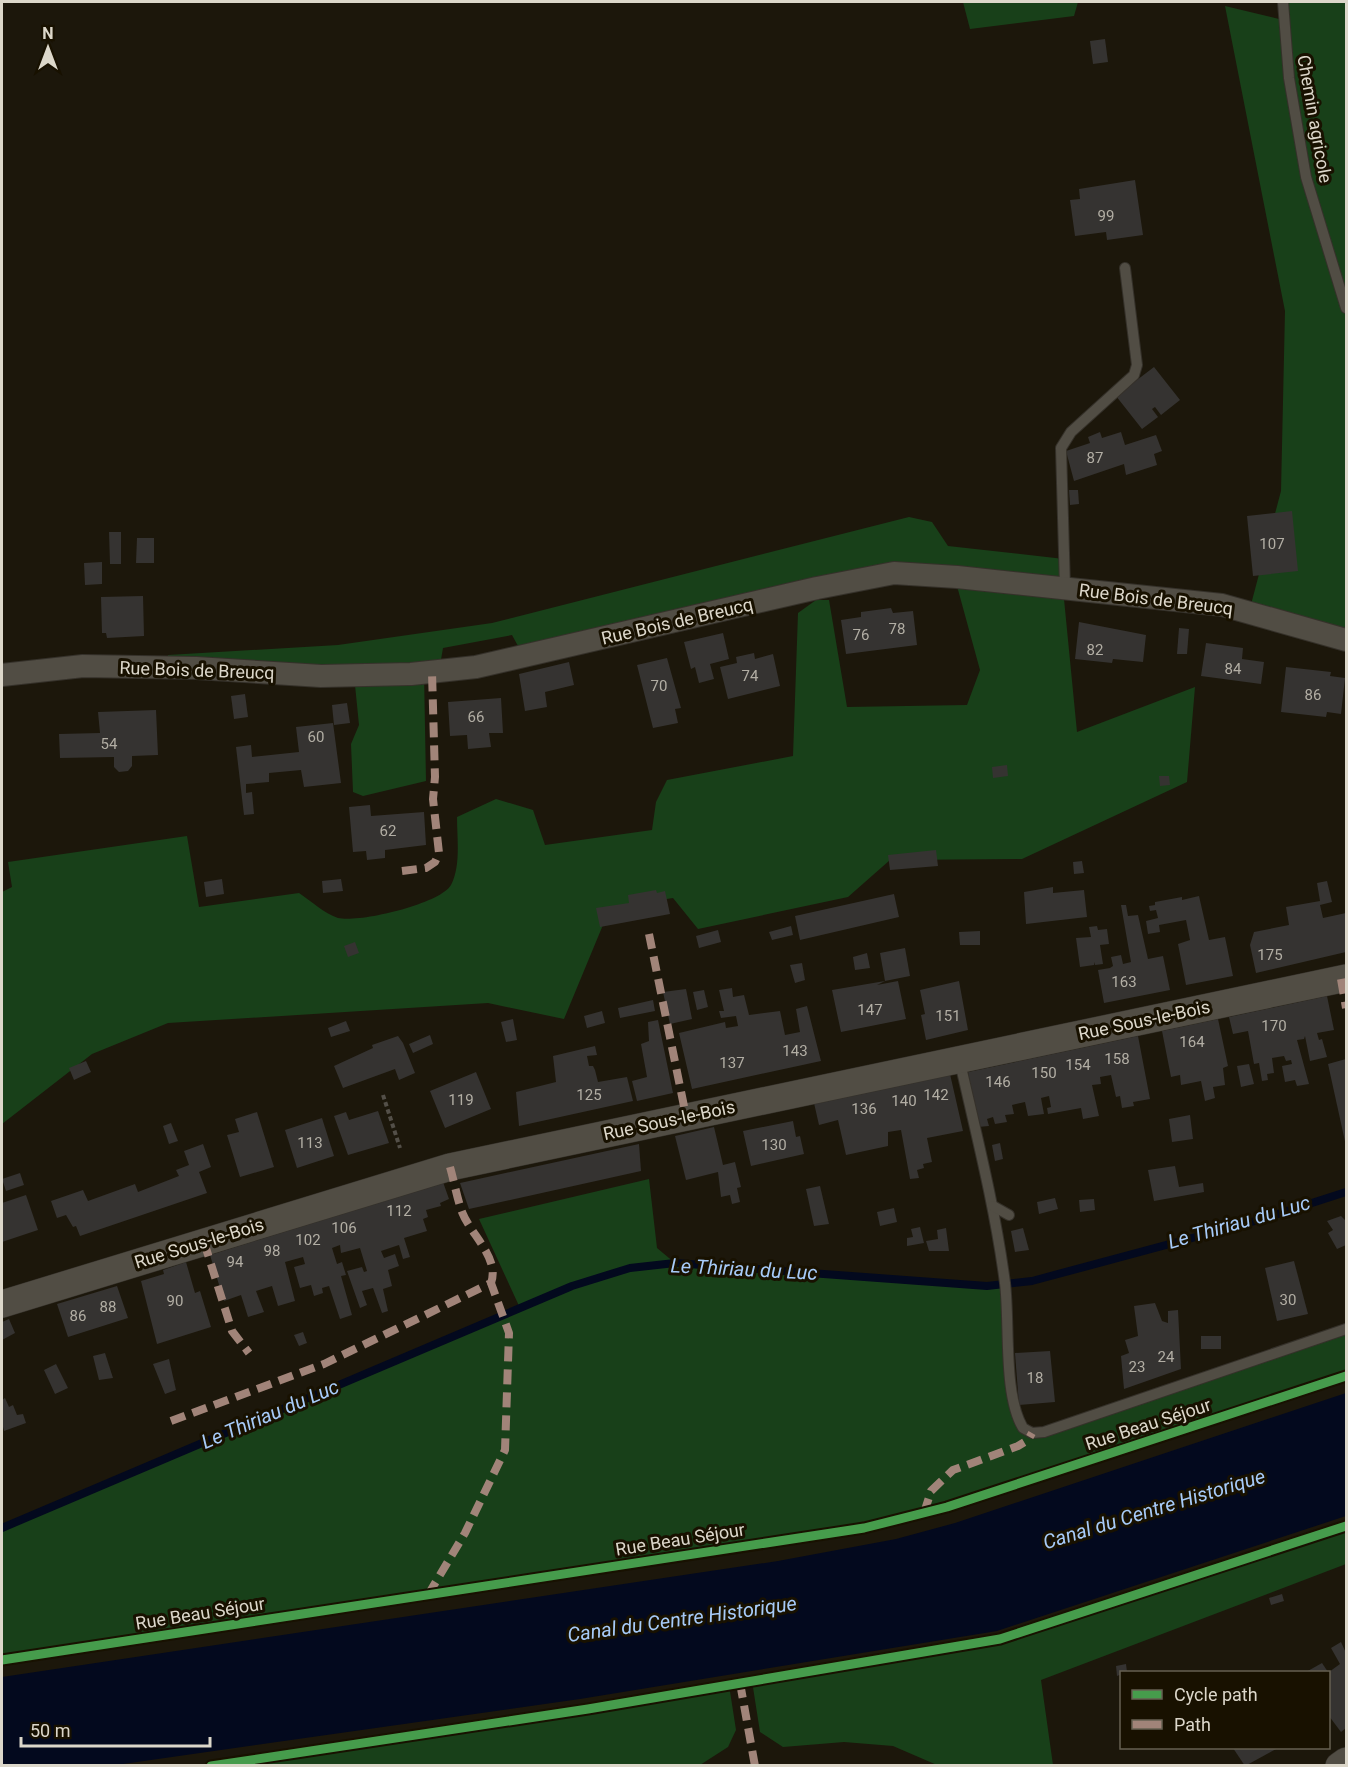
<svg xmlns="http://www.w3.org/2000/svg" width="1348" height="1767" font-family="Roboto,sans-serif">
<rect width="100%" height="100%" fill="#1c170b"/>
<g fill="#184019">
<polygon points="963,2 1078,2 1074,16 970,29"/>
<polygon points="1283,2 1346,2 1346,640 1249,612 1281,491 1285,311 1225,6 1283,20"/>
<polygon points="909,517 932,522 948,546 1064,559 1065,588 894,573 524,657 512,635 443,648 439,671 424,673 426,781 363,796 353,792 351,744 359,725 354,675 168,668 168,655 338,645 492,623"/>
<path d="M 957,586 L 1064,599 L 1077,732 L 1195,687 L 1187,782 L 1022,859 L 890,860 L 848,897 L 698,929 L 673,898 L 610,908 L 564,1019 L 488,1003 L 168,1023 L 92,1054 L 2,1124 L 2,892 L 12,887 L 8,862 L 187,836 L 199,907 L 299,893 C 311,901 325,914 338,918 C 359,923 440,904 451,885 C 461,866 457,838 457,817 L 496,799 L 533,810 L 545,845 L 652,830 L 656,802 L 667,780 L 793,756 L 798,613 L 816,600 L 829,600 L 847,707 L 967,705 L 980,670 Z"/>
<polygon points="649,1179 657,1248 675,1263 987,1286 1005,1285 1013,1400 1032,1433 1346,1329 1346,1376 947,1507 864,1528 2,1660 2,1528 520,1308 479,1219"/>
<polygon points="1346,1526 1346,1564 1041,1680 1053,1765 937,1765 893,1746 844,1742 783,1747 760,1732 752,1681 1000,1639"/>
<polygon points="729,1685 736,1730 728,1747 700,1765 211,1765"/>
</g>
<polygon fill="#03091e" points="1346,1393 1346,1516 997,1631 580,1699 116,1765 2,1765 2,1677 778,1561 896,1539 955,1523"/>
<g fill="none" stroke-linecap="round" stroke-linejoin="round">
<polyline stroke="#03091e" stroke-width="8" points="2,1528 572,1286 630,1268 675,1263 987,1286 1032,1281 1259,1220 1346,1192"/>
</g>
<g fill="#353331">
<polygon points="1105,39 1108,62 1093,64 1090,41"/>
<polygon points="1135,180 1143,235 1107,240 1106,232 1075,236 1070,200 1080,199 1079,189"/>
<polygon points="1154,367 1180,400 1161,415 1155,407 1152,409 1158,417 1142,429 1116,396"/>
<polygon points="1100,432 1102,438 1121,432 1125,445 1156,435 1162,451 1154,454 1157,465 1126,475 1124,464 1074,481 1066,451 1090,443 1088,437"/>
<polygon points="1069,490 1078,490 1079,504 1070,505"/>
<polygon points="1292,511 1298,571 1253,576 1247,516"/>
<polygon points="109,532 121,532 121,564 110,564"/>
<polygon points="137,538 154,538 154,563 136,563"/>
<polygon points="102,562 102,584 85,585 84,563"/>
<polygon points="143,596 144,636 107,638 106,633 102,633 101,597"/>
<polygon points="891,608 893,613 913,611 917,645 846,654 841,620 861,617 861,612"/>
<polygon points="1079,622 1146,635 1143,662 1113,659 1112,663 1075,659"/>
<polygon points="1179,628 1189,629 1187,654 1177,654"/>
<polygon points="723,633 729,659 710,664 714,679 699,683 695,667 691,669 684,642"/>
<polygon points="1206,643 1243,648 1242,659 1264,662 1261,684 1201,676"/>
<polygon points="754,653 755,659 773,654 780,686 728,699 720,667 737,663 736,657"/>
<polygon points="667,658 681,708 675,709 678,723 653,728 637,665"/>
<polygon points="569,662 574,685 545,692 547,707 525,711 519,674"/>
<polygon points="1286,667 1331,672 1330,676 1345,678 1341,714 1327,712 1326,717 1281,712"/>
<polygon points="245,694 248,717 234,719 231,696"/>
<polygon points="501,698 503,733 489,733 491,747 468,749 467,735 450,736 448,702"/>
<polygon points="347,703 350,723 334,725 332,705"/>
<polygon points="156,710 158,755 132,756 132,766 128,771 119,772 114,767 114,757 60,758 59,734 100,733 98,712"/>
<polygon points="333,723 341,783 304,787 301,770 269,773 269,782 246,784 246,793 252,792 254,814 244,815 236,747 251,745 252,757 299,752 296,727"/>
<polygon points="1007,765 1008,776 993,778 992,767"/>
<polygon points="1159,776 1169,776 1170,785 1160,786"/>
<polygon points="370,805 371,816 424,812 426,845 385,850 385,858 367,860 366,851 353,852 349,807"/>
<polygon points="936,850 938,866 890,870 888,855"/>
<polygon points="1082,861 1084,873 1074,874 1073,862"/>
<polygon points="222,879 224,894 206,897 204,882"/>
<polygon points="341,879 343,891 323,893 322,881"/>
<polygon points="1327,881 1332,902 1320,905 1323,918 1346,913 1346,952 1256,973 1250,945 1254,932 1289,925 1286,907 1320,901 1317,883"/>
<polygon points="1053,887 1053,893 1084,890 1087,917 1026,924 1024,892"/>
<polygon points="656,890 657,893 665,891 670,914 600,927 596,908 629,903 628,895"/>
<polygon points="894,894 899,917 800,940 795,916"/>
<polygon points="1199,896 1209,940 1225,937 1233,976 1186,985 1178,944 1190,940 1186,920 1159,925 1160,932 1148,934 1146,921 1158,918 1156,910 1150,911 1149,906 1155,905 1155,902 1182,897 1182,900"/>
<polygon points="1121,905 1126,905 1128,916 1138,915 1148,959 1163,956 1170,990 1104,1003 1098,970 1110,968 1113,966 1111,957 1121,955 1123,964 1131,962"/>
<polygon points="791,926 793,935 772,940 769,932"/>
<polygon points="1097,926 1098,930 1107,929 1109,944 1100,945 1103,964 1095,965 1095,962 1094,965 1080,967 1076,938 1091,937 1089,927"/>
<polygon points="718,930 721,942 699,948 696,936"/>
<polygon points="980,931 980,945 960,945 959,932"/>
<polygon points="355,942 359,953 348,957 344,946"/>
<polygon points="905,948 910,976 885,981 880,953"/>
<polygon points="867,953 870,968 855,970 853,957"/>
<polygon points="802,963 805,980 795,983 790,965"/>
<polygon points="885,981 877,985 898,981 906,1019 841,1032 832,990"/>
<polygon points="959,981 968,1030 926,1040 921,1015 925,1014 920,990"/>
<polygon points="732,988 733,997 744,995 749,1015 780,1011 785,1035 800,1032 796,1009 807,1006 821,1061 692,1089 679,1033 725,1022 726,1028 738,1026 736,1016 721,1018 719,1011 724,1011 719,990"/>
<polygon points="686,989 692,1019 670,1024 663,992"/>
<polygon points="704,990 708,1007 697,1010 693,992"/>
<polygon points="1327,996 1334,1030 1317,1033 1319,1040 1322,1039 1327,1057 1310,1061 1305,1036 1304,1039 1297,1040 1309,1084 1297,1086 1295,1080 1285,1082 1282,1066 1292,1064 1291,1060 1286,1061 1284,1056 1272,1058 1274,1073 1267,1074 1268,1080 1262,1081 1259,1063 1254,1064 1248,1031 1233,1034 1229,1017"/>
<polygon points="653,1000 655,1011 620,1018 618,1008"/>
<polygon points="602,1011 605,1023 587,1028 584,1016"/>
<polygon points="513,1019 517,1040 506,1042 501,1022"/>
<polygon points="1218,1019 1228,1066 1223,1068 1225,1085 1213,1087 1215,1098 1205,1101 1201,1081 1181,1085 1180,1075 1171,1077 1162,1031"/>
<polygon points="658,1020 673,1093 637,1101 632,1081 647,1077 641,1044 649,1041 648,1022"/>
<polygon points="346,1021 350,1031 331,1037 328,1028"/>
<polygon points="430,1035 433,1044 413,1053 409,1044"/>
<polygon points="398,1036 403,1043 415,1073 399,1080 395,1069 343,1088 334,1066 373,1048 372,1045"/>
<polygon points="1138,1036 1150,1099 1133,1102 1134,1106 1122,1108 1120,1096 1116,1097 1111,1075 1100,1077 1101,1084 1092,1085 1099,1116 1083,1119 1081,1108 1048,1114 1047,1108 1051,1107 1049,1096 1041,1098 1044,1114 1028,1116 1025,1102 1012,1105 1014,1114 1005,1115 1007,1122 995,1124 993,1117 987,1119 989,1126 978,1127 968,1072"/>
<polygon points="595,1046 597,1055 587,1056 589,1066 593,1066 595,1070 598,1082 627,1077 633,1101 519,1126 516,1092 556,1082 553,1056"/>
<polygon points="1346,1059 1346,1146 1328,1064"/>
<polygon points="86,1061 91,1072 74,1080 69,1068"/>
<polygon points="1249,1064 1254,1084 1241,1087 1237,1066"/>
<polygon points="476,1072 491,1109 445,1128 430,1091"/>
<polygon points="950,1074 963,1131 927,1138 932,1162 923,1164 924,1168 917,1170 919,1178 910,1179 901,1130 888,1132 888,1146 846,1155 838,1120 819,1125 814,1103"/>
<polygon points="378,1111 389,1143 348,1155 334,1116 346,1112 349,1120"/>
<polygon points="257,1112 274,1167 240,1177 227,1135 239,1132 235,1119"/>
<polygon points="1190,1115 1193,1139 1172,1142 1169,1119"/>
<polygon points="322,1118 334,1156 297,1168 285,1130"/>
<polygon points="793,1121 796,1137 800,1136 804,1154 751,1166 743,1131"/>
<polygon points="171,1123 178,1141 169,1144 163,1126"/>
<polygon points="714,1127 723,1165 735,1162 741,1187 737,1188 740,1202 732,1204 730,1195 721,1197 718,1172 686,1180 675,1136"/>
<polygon points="1000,1143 1003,1159 995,1161 992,1145"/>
<polygon points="203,1144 211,1167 199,1172 207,1193 80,1236 76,1226 73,1227 66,1215 57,1218 51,1201 83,1190 88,1201 135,1184 138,1192 179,1176 176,1170 189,1165 184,1151"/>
<polygon points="639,1144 641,1171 469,1209 460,1183"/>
<polygon points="1175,1166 1179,1187 1203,1183 1204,1192 1154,1201 1148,1170"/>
<polygon points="20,1173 24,1185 6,1191 2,1179"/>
<polygon points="443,1182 449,1199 440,1203 441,1206 426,1210 428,1217 423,1219 427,1231 404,1238 410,1257 403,1259 399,1245 381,1251 384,1258 395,1254 399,1266 388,1270 392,1286 383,1289 388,1311 382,1313 373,1288 362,1291 367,1305 360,1308 347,1271 362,1267 364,1272 367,1271 360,1248 341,1253 340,1245 332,1248 337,1264 342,1262 346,1275 341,1276 352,1315 340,1319 329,1286 322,1288 323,1293 314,1296 311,1285 300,1288 294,1267 305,1264 303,1257 285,1262 295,1301 278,1306 272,1286 256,1291 264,1312 248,1317 241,1295 224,1301 210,1255"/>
<polygon points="820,1186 829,1224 814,1226 806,1189"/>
<polygon points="26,1195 38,1230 2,1242 2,1203"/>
<polygon points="1055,1198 1058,1209 1039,1214 1037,1202"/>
<polygon points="1094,1199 1095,1210 1080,1212 1079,1200"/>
<polygon points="894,1208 897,1222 880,1226 877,1212"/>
<polygon points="1341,1216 1346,1221 1346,1245 1337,1249 1328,1233 1333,1230 1327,1221"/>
<polygon points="920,1227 924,1243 907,1246 907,1238 913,1237 911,1229"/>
<polygon points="946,1228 949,1251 929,1251 926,1241 938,1239 937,1230"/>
<polygon points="1023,1228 1029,1250 1015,1252 1011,1231"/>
<polygon points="1294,1261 1308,1314 1277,1321 1265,1268"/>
<polygon points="186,1262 195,1293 200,1291 211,1327 157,1344 141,1281 164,1274 163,1270"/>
<polygon points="117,1286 128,1318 68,1337 57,1304"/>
<polygon points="1155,1303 1162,1321 1168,1323 1168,1311 1178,1310 1181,1369 1124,1389 1121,1356 1129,1353 1125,1340 1138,1336 1134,1306"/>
<polygon points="9,1319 15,1333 2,1340 2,1322"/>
<polygon points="303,1332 307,1343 299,1346 294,1335"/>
<rect x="1201" y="1336" width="20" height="13"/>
<polygon points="1050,1351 1055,1402 1019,1405 1015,1353"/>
<polygon points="105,1353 113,1378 99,1380 93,1356"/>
<polygon points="169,1359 176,1390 165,1394 153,1364"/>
<polygon points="56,1364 68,1388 55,1394 44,1370"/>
<polygon points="5,1398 9,1407 13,1405 17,1415 23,1414 26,1423 4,1431 2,1423 2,1400"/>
<polygon points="1282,1594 1284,1601 1271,1605 1269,1598"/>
<polygon points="1341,1642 1346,1653 1346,1728 1341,1732 1329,1716 1329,1672 1340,1664 1331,1648"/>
<polygon points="1322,1663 1328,1672 1306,1672"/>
<polygon points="1126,1664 1127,1672 1117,1676 1116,1666"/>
<polygon points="1233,1748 1278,1748 1245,1766"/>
</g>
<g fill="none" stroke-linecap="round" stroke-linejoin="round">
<g stroke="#35312a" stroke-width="12">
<g id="service">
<polyline points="1283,2 1289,78 1306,177 1346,308"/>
<polyline points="1065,588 1061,448 1071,432 1134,375 1137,365 1125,268"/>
<path d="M 959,1058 C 976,1133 995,1207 1005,1283 C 1010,1324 1003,1395 1023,1428 L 1032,1433 L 1044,1432 L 1346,1329"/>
<polyline points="993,1206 1009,1215"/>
</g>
</g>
<g stroke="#35312a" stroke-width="24">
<polyline id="minor" points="2,675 83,666 196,668 321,676 411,674 476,667 817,588 894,573 957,577 1222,605 1346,640"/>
</g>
<g stroke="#35312a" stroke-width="28">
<g id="tertiary">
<polyline points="2,1304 450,1167 1346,978"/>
<polyline points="1339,1766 1346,1761"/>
</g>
</g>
<polyline stroke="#534f48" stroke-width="4" stroke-dasharray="4.5 3" stroke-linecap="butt" points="383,1095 400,1148"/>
<use href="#service" stroke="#514d44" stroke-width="10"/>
<use href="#minor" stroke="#514d44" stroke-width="22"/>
<use href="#tertiary" stroke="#514d44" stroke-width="27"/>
<g stroke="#a18479" stroke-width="8" stroke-dasharray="15 8" stroke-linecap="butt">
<polyline points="402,871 426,868 435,862 439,853 433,799 435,777 432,672"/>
<polyline points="649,934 686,1116"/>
<polyline points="1341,979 1346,1008"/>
<polyline points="204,1242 232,1331 249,1353"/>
<path d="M 171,1421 L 324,1364 L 491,1283 C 500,1258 471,1235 462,1212 C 457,1198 454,1181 450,1167"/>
<polyline points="924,1513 931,1491 953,1470 1018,1446 1028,1440 1032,1433"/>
<polyline points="428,1595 465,1533 505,1450 509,1333 491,1283"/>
<polyline points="740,1683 755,1766"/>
</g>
<g stroke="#181100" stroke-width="13">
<g id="cycleway">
<polyline points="2,1660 864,1528 947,1507 1346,1376"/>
<polyline points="211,1766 588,1709 1000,1639 1346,1526"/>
</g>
</g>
<use href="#cycleway" stroke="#469c4c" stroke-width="9"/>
</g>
<g text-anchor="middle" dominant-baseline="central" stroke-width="6" stroke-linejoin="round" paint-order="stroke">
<g font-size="15" fill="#b2aea4">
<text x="1106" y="216">99</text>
<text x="1095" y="458">87</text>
<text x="1272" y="544">107</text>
<text x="897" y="629">78</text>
<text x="861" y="635">76</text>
<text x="1095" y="650">82</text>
<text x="1233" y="669">84</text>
<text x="750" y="676">74</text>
<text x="659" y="686">70</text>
<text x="1313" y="695">86</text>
<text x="476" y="717">66</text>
<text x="316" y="737">60</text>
<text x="109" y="744">54</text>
<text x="388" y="831">62</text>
<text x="1270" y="955">175</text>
<text x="1124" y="982">163</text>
<text x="870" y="1010">147</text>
<text x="948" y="1016">151</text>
<text x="1274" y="1026">170</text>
<text x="1192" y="1042">164</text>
<text x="795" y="1051">143</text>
<text x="1117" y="1059">158</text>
<text x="732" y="1063">137</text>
<text x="1078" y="1065">154</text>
<text x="1044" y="1073">150</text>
<text x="998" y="1082">146</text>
<text x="589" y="1095">125</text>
<text x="936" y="1095">142</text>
<text x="461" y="1100">119</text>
<text x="904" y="1101">140</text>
<text x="864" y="1109">136</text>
<text x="310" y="1143">113</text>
<text x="774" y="1145">130</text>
<text x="399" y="1211">112</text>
<text x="344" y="1228">106</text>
<text x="308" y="1240">102</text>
<text x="272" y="1251">98</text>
<text x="235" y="1262">94</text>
<text x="1288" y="1300">30</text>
<text x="175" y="1301">90</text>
<text x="108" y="1307">88</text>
<text x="78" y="1316">86</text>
<text x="1166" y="1357">24</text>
<text x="1137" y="1367">23</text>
<text x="1035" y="1378">18</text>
</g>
<g font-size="18" fill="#dcd7ca" stroke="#181100">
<text transform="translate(1315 119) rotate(80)">Chemin agricole</text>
<text transform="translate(1156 599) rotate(7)">Rue Bois de Breucq</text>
<text transform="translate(677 621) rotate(-13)">Rue Bois de Breucq</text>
<text transform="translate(197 670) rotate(2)">Rue Bois de Breucq</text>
<text transform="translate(1144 1020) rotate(-12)">Rue Sous-le-Bois</text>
<text transform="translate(669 1120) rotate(-12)">Rue Sous-le-Bois</text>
<text transform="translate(199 1243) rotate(-17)">Rue Sous-le-Bois</text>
<text transform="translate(1148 1424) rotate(-18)">Rue Beau Séjour</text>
<text transform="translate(680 1539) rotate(-9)">Rue Beau Séjour</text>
<text transform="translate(200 1613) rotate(-9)">Rue Beau Séjour</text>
</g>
<g font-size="20" font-style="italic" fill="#a7cbf8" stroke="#181100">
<text transform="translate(1239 1222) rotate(-16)">Le Thiriau du Luc</text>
<text transform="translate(744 1269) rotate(3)">Le Thiriau du Luc</text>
<text transform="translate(270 1414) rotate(-23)">Le Thiriau du Luc</text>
<text transform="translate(1154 1509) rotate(-17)">Canal du Centre Historique</text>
<text transform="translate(682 1619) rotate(-8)">Canal du Centre Historique</text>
</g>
</g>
<rect width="1348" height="1767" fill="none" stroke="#dcd7ca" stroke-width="6"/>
<rect x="1120" y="1671" width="210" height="78" fill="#181100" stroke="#666051" stroke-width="1.5"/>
<rect x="1132" y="1690" width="30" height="9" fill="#469c4c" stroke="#666051" stroke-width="1.5"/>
<text x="1174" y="1701" font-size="18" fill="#dcd7ca">Cycle path</text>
<rect x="1132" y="1720" width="30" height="9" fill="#a18479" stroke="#666051" stroke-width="1.5"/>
<text x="1174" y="1731" font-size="18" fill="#dcd7ca">Path</text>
<g transform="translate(48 48)" stroke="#181100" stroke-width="4.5" paint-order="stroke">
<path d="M0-4.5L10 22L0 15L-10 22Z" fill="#dcd7ca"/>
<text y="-9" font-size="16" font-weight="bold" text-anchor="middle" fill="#dcd7ca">N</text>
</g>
<path d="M21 1737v9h189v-9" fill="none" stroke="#dcd7ca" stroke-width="3"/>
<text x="30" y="1737" font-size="18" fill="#dcd7ca" stroke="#181100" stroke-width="4.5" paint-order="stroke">50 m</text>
</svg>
